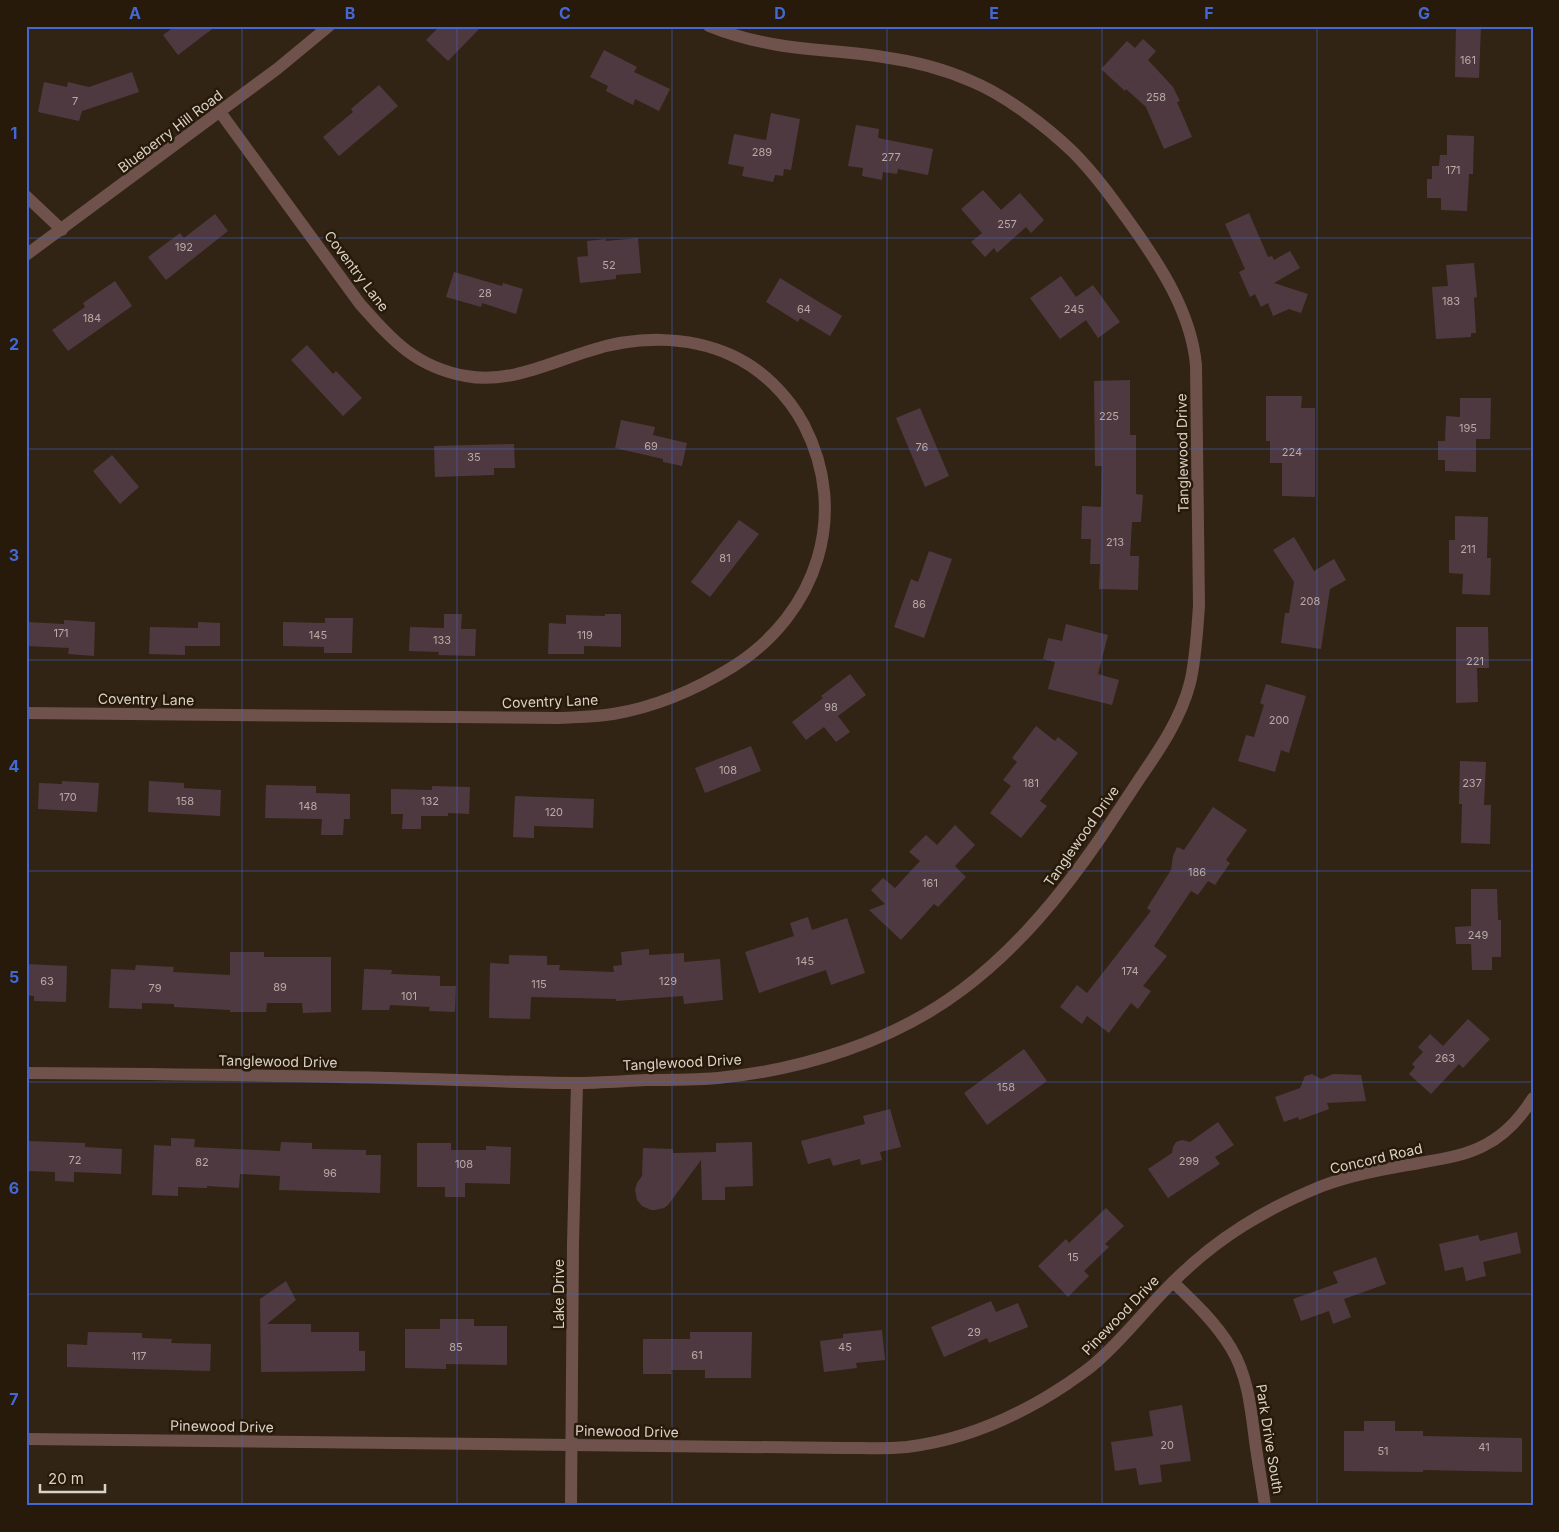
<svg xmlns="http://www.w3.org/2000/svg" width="1559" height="1532" font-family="Inter,sans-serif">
<rect width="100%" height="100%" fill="#312414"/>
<g fill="#4f3940">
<polygon points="175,26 216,26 178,55 163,35"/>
<polygon points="440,26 482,26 448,61 426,40"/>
<polygon points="1456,26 1481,26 1479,78 1455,77"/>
<polygon points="1143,39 1156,51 1148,60 1173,87 1180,101 1177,102 1192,137 1164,149 1146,107 1126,89 1125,91 1101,69 1127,41 1135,48"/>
<polygon points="604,50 637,67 634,72 670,89 659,111 635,99 633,105 606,91 608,86 590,77"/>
<polygon points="132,72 139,92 82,111 79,121 38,112 44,82 67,87 68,82 89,87"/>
<polygon points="379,85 398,106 339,156 323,137 353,112 351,109"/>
<polygon points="771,113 800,119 791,170 784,169 783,176 775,175 773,182 742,176 744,167 728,164 734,134 766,140"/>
<polygon points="856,125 879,129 878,138 933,149 928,175 898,169 897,174 883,172 882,180 862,176 863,168 848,166"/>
<polygon points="1447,135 1474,136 1473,174 1469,174 1467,211 1441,210 1441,198 1427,198 1427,179 1432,179 1432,166 1439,166 1440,155 1447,155"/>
<polygon points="983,190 1001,210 1020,193 1044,220 1031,233 1026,227 997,253 994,248 985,257 971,242 982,233 961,209"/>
<polygon points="1249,213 1268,257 1272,256 1274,260 1290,251 1300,268 1274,283 1308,294 1301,313 1289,309 1273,316 1268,303 1261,307 1255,294 1250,297 1239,272 1245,269 1225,224"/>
<polygon points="215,214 228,231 166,280 148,257 180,233 184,238"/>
<polygon points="638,238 641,273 616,275 616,279 580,283 577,257 588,256 587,241 606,239 606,241"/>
<polygon points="1474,263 1477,297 1474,298 1476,333 1471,333 1471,337 1436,339 1432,287 1448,286 1446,265"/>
<polygon points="454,272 502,286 503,283 523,289 516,314 482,303 481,307 446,297"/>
<polygon points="1061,276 1076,297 1093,285 1120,322 1098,338 1086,320 1060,339 1030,298"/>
<polygon points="780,278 842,316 830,336 800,318 798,322 766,302"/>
<polygon points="115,281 132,306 68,351 52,330 85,307 83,303"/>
<polygon points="307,345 333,374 336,371 362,398 343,416 291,360"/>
<polygon points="1130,380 1130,435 1136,435 1136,494 1143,495 1141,522 1132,522 1130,556 1139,556 1138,590 1099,589 1100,564 1090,564 1091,539 1081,539 1082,506 1101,507 1102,466 1095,466 1094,381"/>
<polygon points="1266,396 1302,396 1301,408 1315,408 1315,497 1282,496 1282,463 1270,463 1270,441 1266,441"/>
<polygon points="1460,398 1491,398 1490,439 1476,439 1476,472 1445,471 1445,460 1438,460 1438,441 1445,441 1446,416 1460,417"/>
<polygon points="920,408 949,476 925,487 896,418"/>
<polygon points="621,420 655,427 653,435 687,443 682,466 663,462 663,459 615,448"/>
<polygon points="514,444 515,468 494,468 494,475 435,477 434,446"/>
<polygon points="112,455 139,487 120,504 93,471"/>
<polygon points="1455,516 1488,517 1487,558 1491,558 1490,595 1462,594 1463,574 1449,573 1449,540 1455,540"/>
<polygon points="739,520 759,534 710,597 691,582"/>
<polygon points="1294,537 1314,571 1334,559 1346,580 1330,589 1321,649 1281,643 1285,613 1289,613 1294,582 1273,550"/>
<polygon points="929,551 952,559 924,638 894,627 911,579 918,582"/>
<polygon points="444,614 462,614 461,629 476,629 475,656 438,655 439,652 409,651 410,627 444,628"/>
<polygon points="605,614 621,614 621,647 584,646 584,654 548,654 549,623 566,624 566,615 605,616"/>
<polygon points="325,618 353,618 352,653 324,653 324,647 283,646 283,622 325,623"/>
<polygon points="64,620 95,622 94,656 68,654 69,648 26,646 27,622 64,624"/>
<polygon points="198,622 220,623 220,646 185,646 185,655 149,654 150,627 198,628"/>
<polygon points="1066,624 1108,635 1098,674 1119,680 1112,705 1048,689 1055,662 1043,659 1048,638 1062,641"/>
<polygon points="1456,627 1488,627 1489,668 1477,668 1478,702 1456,703"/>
<polygon points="850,674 866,695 838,716 850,732 836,742 824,727 806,740 792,722 823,698 821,696"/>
<polygon points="1266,684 1306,696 1289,753 1281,750 1275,772 1238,761 1246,735 1254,737 1264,705 1260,703"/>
<polygon points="1036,726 1055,741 1058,737 1078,753 1040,801 1047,806 1021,838 990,813 1011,786 1003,780 1017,762 1012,758"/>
<polygon points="751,746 761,771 705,793 695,768"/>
<polygon points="1460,761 1486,762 1484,805 1491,805 1490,844 1461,843 1462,804 1459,804"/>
<polygon points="62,781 99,783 97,812 38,809 39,783 62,784"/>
<polygon points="149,781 184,783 184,788 221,790 220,816 148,812"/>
<polygon points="266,785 316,786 316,793 350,794 350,819 344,819 343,835 321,835 322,819 265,818"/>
<polygon points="432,786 470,787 469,814 448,813 448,816 421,816 421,829 402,829 403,814 391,814 391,789 432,790"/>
<polygon points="515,796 594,799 593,828 534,826 534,838 513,837"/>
<polygon points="1213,807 1247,830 1226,860 1230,863 1215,885 1208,881 1198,895 1191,891 1154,946 1167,956 1143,986 1151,991 1138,1009 1131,1003 1109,1033 1087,1016 1082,1024 1060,1007 1077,985 1087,993 1151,911 1147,908 1171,870 1173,856 1177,847 1184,850"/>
<polygon points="955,825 975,845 955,866 966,877 938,907 934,904 901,940 869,910 885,904 871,890 883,878 895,888 920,861 909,852 926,835 937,845"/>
<polygon points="1471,889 1497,889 1498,920 1501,920 1501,957 1492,957 1492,970 1472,970 1471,944 1456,944 1455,927 1471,926"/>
<polygon points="808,917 812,930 847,918 865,973 831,985 826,970 759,993 745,952 794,936 790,923"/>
<polygon points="649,949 649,955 684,953 684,962 720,959 723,1000 684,1004 683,996 616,1001 616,999 531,997 530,1019 489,1018 490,963 509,964 509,955 547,956 547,965 560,965 559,970 614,972 613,966 622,965 621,952"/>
<polygon points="230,952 264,952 264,957 331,957 331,1012 303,1013 302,1003 267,1003 266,1012 230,1012 230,1010 174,1007 174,1004 142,1003 142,1009 109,1008 111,969 135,970 136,965 174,967 173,972 230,975"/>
<polygon points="26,964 67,966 66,1002 34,1001 34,996 26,995"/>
<polygon points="364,969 392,970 391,974 440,976 440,986 456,986 455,1012 429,1011 430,1007 390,1005 389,1010 362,1010"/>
<polygon points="1468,1019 1490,1039 1463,1068 1459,1064 1431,1094 1409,1074 1415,1067 1412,1064 1423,1052 1418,1047 1430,1034 1443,1046"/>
<polygon points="1024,1049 1047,1081 987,1125 964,1093"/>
<polygon points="1312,1074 1321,1079 1333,1074 1361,1075 1366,1101 1327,1103 1329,1109 1299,1120 1298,1117 1284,1122 1275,1097 1300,1088 1305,1076"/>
<polygon points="890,1109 901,1147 880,1152 882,1160 861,1165 860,1159 833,1166 830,1158 808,1164 801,1141 865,1124 863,1116"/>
<polygon points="1218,1122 1234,1145 1215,1157 1220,1164 1168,1198 1148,1169 1172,1153 1173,1147 1176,1142 1182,1140 1190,1142"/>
<polygon points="171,1138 195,1139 194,1147 280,1151 281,1142 312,1143 312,1149 366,1150 366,1155 381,1155 380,1193 279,1190 280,1176 240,1174 239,1188 207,1186 207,1188 178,1187 178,1196 152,1195 154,1145 171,1146"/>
<polygon points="28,1141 85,1143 85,1147 122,1149 121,1174 74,1172 74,1182 55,1181 55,1172 27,1171"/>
<polygon points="752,1142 753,1186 725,1187 725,1200 702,1200 701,1160 668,1205 664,1208 655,1210 651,1210 642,1206 637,1200 635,1190 637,1183 642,1176 643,1148 673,1149 673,1153 716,1152 716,1143"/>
<polygon points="417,1143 451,1143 451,1150 486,1150 486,1146 511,1147 510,1184 465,1183 465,1197 445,1197 445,1187 417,1187"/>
<polygon points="1106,1208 1124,1226 1105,1244 1109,1247 1084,1271 1089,1276 1068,1297 1038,1266 1066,1239 1069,1243"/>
<polygon points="1517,1232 1521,1253 1483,1262 1486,1276 1466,1281 1463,1267 1445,1271 1439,1244 1478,1235 1480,1241"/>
<polygon points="1376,1257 1386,1284 1344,1299 1351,1317 1333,1324 1329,1311 1301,1321 1293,1299 1338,1283 1333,1272"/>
<polygon points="286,1281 296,1300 267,1324 311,1324 311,1332 359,1332 359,1351 365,1351 365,1371 261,1372 260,1299"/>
<polygon points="991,1301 996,1312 1018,1303 1028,1327 989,1343 987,1338 944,1357 931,1327"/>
<polygon points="440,1319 474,1319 474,1326 507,1326 507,1365 446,1364 446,1369 405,1368 405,1329 440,1329"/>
<polygon points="882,1330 885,1360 856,1363 857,1368 824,1372 820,1341 843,1338 843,1334"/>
<polygon points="88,1332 142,1333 142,1338 172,1339 171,1343 211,1344 210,1371 67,1367 67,1344 87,1345"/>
<polygon points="690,1332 752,1332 751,1378 705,1378 705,1370 671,1370 672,1374 643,1374 643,1339 690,1339"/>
<polygon points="1182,1405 1191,1461 1160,1465 1162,1482 1139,1485 1136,1468 1115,1471 1111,1442 1153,1436 1149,1411"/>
<polygon points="1364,1421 1395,1421 1395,1431 1423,1431 1423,1436 1522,1438 1522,1472 1423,1470 1423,1472 1344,1471 1344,1431 1364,1431"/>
</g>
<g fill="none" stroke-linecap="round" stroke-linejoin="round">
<g stroke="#6f524c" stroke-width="12">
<polyline points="26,196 62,230"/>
<polyline points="26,255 277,69 329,26"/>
<path d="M 26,713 L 559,718 C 577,717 595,717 613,714 C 656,707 697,689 734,666 C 817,613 850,514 804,425 C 788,395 762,369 731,355 C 687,335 634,336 589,351 C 549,363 509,384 466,376 C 416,367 393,341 360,304 L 220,112"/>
<path d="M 26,1073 C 159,1074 292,1075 425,1079 C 475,1080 525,1083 575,1083 C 599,1083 623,1081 646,1080 C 670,1080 694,1080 718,1078 C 802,1070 895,1041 963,989 C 1018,948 1062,894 1101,837 C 1114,817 1127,798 1140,778 C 1160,749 1181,718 1190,683 C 1196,658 1197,631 1199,606 L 1196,365 C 1191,312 1160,265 1130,223 C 1112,198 1094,173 1073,152 C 1046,126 1005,95 971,81 C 944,69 912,61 883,57 C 848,51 813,51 778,45 C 754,41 731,35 709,26"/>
<path d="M 1173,1282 C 1194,1302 1216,1323 1231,1348 C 1248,1376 1251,1409 1255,1441 C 1258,1463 1262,1484 1265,1506"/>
<path d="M 26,1439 L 843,1448 C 864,1448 886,1449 907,1447 C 965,1440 1019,1416 1067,1384 C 1075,1378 1085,1372 1093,1365 C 1123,1340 1146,1308 1174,1281 C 1217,1238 1265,1209 1322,1186 C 1353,1174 1386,1169 1419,1163 C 1441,1159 1465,1156 1485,1145 C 1505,1135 1521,1117 1533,1098"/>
<polyline points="571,1506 573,1244 577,1083"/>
</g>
</g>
<path fill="none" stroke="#4368d5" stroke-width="1" stroke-opacity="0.55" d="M 242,26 L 242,1506M 457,26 L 457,1506M 672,26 L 672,1506M 887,26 L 887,1506M 1102,26 L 1102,1506M 1317,26 L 1317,1506M 26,238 L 1533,238M 26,449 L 1533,449M 26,660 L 1533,660M 26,871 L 1533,871M 26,1082 L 1533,1082M 26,1294 L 1533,1294"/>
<g text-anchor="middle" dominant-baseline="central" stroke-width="5" stroke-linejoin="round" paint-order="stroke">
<g font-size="11" fill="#b7aba5">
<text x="1468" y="60">161</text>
<text x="1156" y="97">258</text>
<text x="75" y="101">7</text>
<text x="762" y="152">289</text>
<text x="891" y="157">277</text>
<text x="1453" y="170">171</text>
<text x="1007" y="224">257</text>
<text x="184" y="247">192</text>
<text x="609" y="265">52</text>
<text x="485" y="293">28</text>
<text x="1451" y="301">183</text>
<text x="804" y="309">64</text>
<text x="1074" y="309">245</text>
<text x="92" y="318">184</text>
<text x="1109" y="416">225</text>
<text x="1468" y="428">195</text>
<text x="651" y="446">69</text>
<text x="922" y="447">76</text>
<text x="1292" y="452">224</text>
<text x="474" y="457">35</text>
<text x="1115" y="542">213</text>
<text x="1468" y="549">211</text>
<text x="725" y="558">81</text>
<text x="1310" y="601">208</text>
<text x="919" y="604">86</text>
<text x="61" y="633">171</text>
<text x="318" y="635">145</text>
<text x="585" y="635">119</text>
<text x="442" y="640">133</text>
<text x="1475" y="661">221</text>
<text x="831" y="707">98</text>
<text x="1279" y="720">200</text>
<text x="728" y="770">108</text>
<text x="1031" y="783">181</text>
<text x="1472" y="783">237</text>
<text x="68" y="797">170</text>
<text x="185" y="801">158</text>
<text x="430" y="801">132</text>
<text x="308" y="806">148</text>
<text x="554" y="812">120</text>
<text x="1197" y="872">186</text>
<text x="930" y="883">161</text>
<text x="1478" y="935">249</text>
<text x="805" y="961">145</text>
<text x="1130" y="971">174</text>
<text x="47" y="981">63</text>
<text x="668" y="981">129</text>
<text x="539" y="984">115</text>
<text x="280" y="987">89</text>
<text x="155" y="988">79</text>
<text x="409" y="996">101</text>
<text x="1445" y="1058">263</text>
<text x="1006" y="1087">158</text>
<text x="75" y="1160">72</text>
<text x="1189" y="1161">299</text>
<text x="202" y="1162">82</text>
<text x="464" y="1164">108</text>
<text x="330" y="1173">96</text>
<text x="1073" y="1257">15</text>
<text x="974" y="1332">29</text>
<text x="456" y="1347">85</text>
<text x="845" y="1347">45</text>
<text x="697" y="1355">61</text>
<text x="139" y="1356">117</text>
<text x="1167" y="1445">20</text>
<text x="1484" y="1447">41</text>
<text x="1383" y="1451">51</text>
</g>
<g font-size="14" fill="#dad1c7" stroke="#271a0a">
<text transform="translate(170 131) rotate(-37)">Blueberry Hill Road</text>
<text transform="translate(357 271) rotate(53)">Coventry Lane</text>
<text transform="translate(1182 453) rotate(-91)">Tanglewood Drive</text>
<text transform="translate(146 699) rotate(1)">Coventry Lane</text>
<text transform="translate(550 701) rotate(-2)">Coventry Lane</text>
<text transform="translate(1081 836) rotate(-55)">Tanglewood Drive</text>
<text transform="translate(278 1061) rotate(1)">Tanglewood Drive</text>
<text transform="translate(682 1062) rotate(-3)">Tanglewood Drive</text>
<text transform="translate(1376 1158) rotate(-13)">Concord Road</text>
<text transform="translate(558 1294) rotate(-90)">Lake Drive</text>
<text transform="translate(1120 1315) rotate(-46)">Pinewood Drive</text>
<text transform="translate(222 1426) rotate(1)">Pinewood Drive</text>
<text transform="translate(627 1431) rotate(1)">Pinewood Drive</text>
<text transform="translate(1270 1439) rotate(81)">Park Drive South</text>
</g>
</g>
<rect width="1559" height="1532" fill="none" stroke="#271a0a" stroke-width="55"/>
<path d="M40 1484v8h65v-8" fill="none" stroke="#dad1c7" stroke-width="2.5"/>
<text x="48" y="1484" font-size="15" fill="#dad1c7" stroke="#271a0a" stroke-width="4" paint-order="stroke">20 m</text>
<rect x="28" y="28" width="1504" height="1476" fill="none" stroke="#4368d5" stroke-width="2"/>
<g font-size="16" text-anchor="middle" font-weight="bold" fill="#4368d5">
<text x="135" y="19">A</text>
<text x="350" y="19">B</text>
<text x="565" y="19">C</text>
<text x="780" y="19">D</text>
<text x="994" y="19">E</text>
<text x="1209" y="19">F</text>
<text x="1424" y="19">G</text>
<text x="14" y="139">1</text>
<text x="14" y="350">2</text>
<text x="14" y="561">3</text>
<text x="14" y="772">4</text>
<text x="14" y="983">5</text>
<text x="14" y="1194">6</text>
<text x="14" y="1405">7</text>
</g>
</svg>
